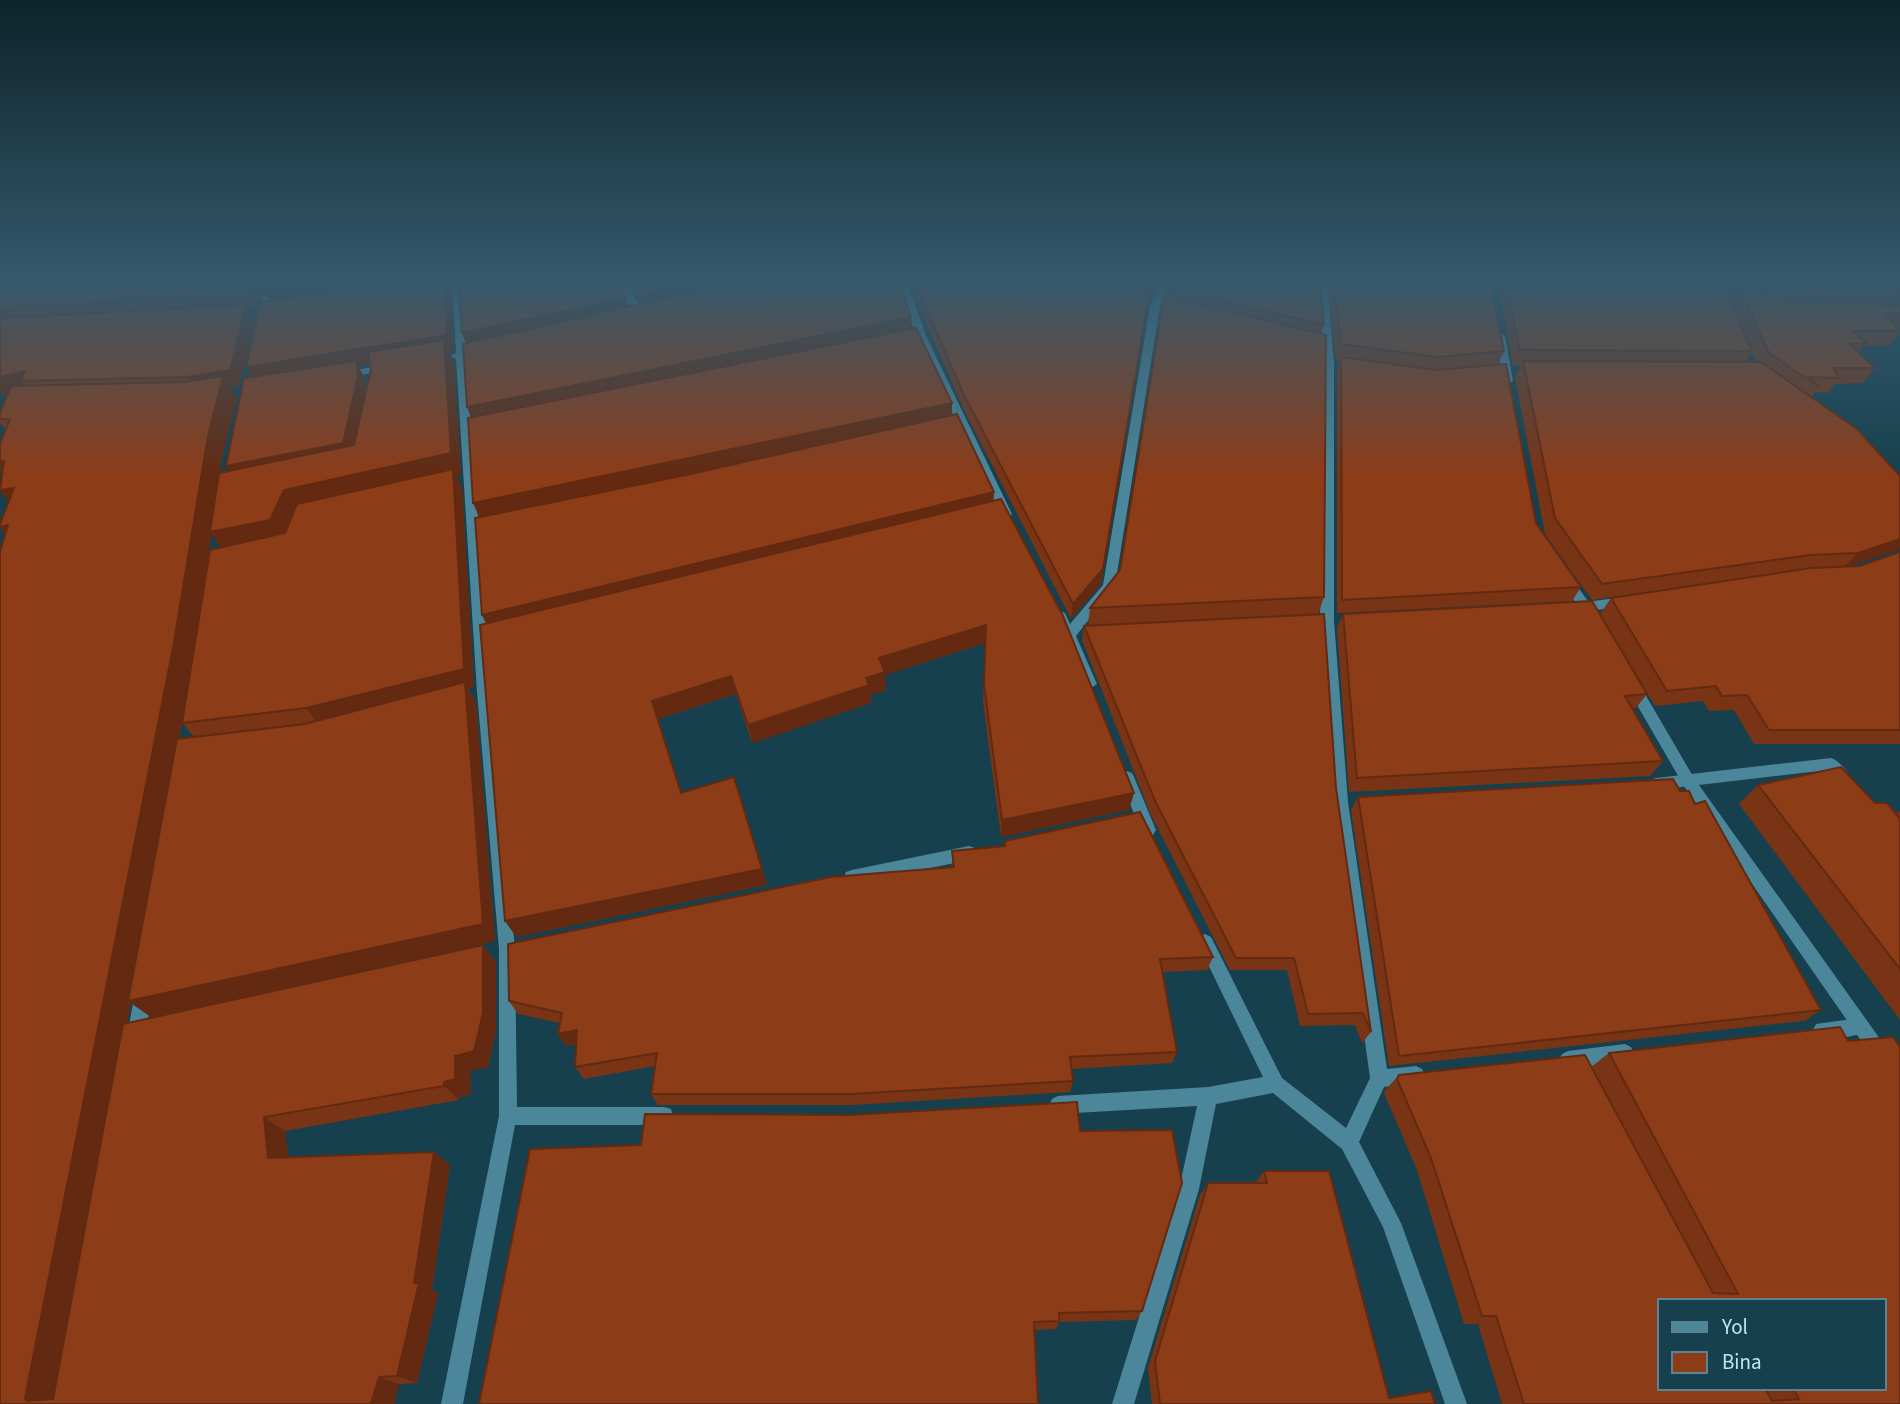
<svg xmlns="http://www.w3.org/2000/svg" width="1900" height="1404" font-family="'Source Sans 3',sans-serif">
<rect width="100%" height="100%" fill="#16404d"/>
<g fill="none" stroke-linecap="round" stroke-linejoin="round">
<g fill="#4c869a" fill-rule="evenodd">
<polygon points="266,279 276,279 266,320 261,323 256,320"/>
<polygon points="452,279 462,279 466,351 480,348 485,351 466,357 491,692 515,949 517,1107 664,1107 671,1109 673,1116 671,1123 664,1125 515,1125 463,1404 441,1404 499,1116 499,949 477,692 456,359 449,356 456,353"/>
<polygon points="616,279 626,279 645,317 643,319 635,317"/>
<polygon points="896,279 906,279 926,336 1012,514 1010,517 1002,517 1000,514 916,336"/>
<polygon points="1161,279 1171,279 1160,306 1115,586 1076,636 1097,684 1090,689 1083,684 1053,616 1060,611 1065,613 1070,624 1103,585 1150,306"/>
<polygon points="1317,279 1327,279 1334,364 1334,621 1348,802 1387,1069 1416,1066 1422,1069 1425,1075 1422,1081 1384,1087 1359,1142 1401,1223 1467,1404 1445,1404 1383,1227 1342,1149 1273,1093 1216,1104 1199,1189 1134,1404 1112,1404 1179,1189 1197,1106 1058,1114 1052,1111 1049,1105 1052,1099 1058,1096 1208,1087 1263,1077 1197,942 1199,937 1205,934 1211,937 1282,1078 1346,1128 1370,1078 1332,802 1320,621 1324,364"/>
<polygon points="390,364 394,365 394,369 344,378 339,375 344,372"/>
<polygon points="1624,597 1630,602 1629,605 1578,613 1572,608 1578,603"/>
<path d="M 1831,758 C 1840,761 1849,773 1853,782 L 1851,786 C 1840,790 1834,778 1828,770 L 1656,790 L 1651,788 L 1649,784 L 1651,780 L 1656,778 Z"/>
<polygon points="1127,771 1132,773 1134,777 1156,830 1153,835 1148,837 1143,835 1140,830 1120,777 1122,773"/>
<polygon points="969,846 975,848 977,853 975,858 969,860 852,884 846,882 844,877 846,872 852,870"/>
<polygon points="144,984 150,986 153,992 145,1037 142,1043 136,1046 130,1043 127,1037 135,992 138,986"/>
<path d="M 1859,1018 L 1865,1020 L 1868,1026 L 1865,1032 C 1853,1037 1828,1041 1816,1036 L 1813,1030 L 1816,1024 Z"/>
<polygon points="1625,1044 1631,1047 1634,1053 1631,1059 1625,1062 1568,1069 1562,1066 1559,1060 1562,1054 1568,1051"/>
</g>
<g fill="#4c869a" fill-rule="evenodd">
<polygon points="1500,333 1505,336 1513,381 1508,384 1503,381 1495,336"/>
<polygon points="1566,575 1570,576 1597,614 1599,617 1597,620 1587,620 1562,582 1560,579 1562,576"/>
<polygon points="1633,681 1638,682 1694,778 1900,1067 1900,1091 1894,1088 1684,786 1626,686"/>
</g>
</g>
<g fill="#793415" fill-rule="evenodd">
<path d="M 0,279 L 265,279 L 257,308 L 249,309 L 255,320 L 239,386 L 230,387 L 237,397 L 222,457 L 220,473 L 229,471 L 252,377 L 246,367 L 261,302 L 450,283 L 447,283 L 451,293 L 453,351 L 449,351 L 454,362 L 461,475 L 456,476 L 462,488 L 474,687 L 468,689 L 476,702 L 495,941 L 151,1017 L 131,1003 L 127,1023 L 496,962 L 496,1030 L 488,1067 L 470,1071 L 471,1094 L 460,1097 L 459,1100 L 285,1131 L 288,1157 L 434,1152 L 450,1165 L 432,1290 L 438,1293 L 417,1383 L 399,1384 L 394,1404 L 0,1404 L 6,534 L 9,501 L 0,491 L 6,430 L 0,423 L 0,412 L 8,393 L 0,395 ZM 370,364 L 371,369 L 366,390 L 364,377 L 358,366 ZM 211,534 L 221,548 L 198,628 ZM 182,723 L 194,737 L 179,739 Z"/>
<polygon points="629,279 898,279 911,317 911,329 952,415 994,492 993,501 1129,810 1001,837 983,702 985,643 885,675 886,690 870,695 871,703 752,743 736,694 658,719 681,793 762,869 767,885 516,937 486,624 467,343 641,304"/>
<polygon points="907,279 1158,279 1150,299 1149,299 1101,584 1071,619 964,410"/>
<polygon points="1327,279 1490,279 1504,351 1498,364 1536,523 1581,587 1572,601 1337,613 1337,371 1340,360 1336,360"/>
<path d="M 1497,279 L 1900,279 L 1900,329 L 1899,329 L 1900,332 L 1889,346 L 1863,346 L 1859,352 L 1875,368 L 1863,383 L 1835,384 L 1828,393 L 1815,392 L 1811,397 L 1900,549 L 1849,566 L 1860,566 L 1900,552 L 1900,744 L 1754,744 L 1734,710 L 1709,711 L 1703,701 L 1655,706 L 1600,614 L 1611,598 L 1770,574 L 1592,600 L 1545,534 L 1515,377 L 1521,365 L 1513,365 ZM 1724,289 L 1737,292 L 1730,303 ZM 1752,352 L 1756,362 L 1745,362 Z"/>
<polygon points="1166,288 1324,325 1321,334 1324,597 1318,614 1336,788 1371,1032 1362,1043 1355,1025 1300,1026 1287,970 1230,970 1151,815 1082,640 1084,626 1088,625 1090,608 1120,570"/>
<polygon points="1343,614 1647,694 1636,708 1632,708 1663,761 1650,776 1349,792 1337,628"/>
<polygon points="1758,785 1875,803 1896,814 1900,811 1900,1020 1739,804"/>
<polygon points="1680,791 1695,804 1821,1010 1804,1021 1389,1066 1351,810 1358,797"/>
<polygon points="1005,841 1213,957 1207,970 1162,972 1177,1052 1172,1063 1072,1069 1073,1081 1070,1092 852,1105 658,1105 651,1094 655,1066 584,1079 575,1067 576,1044 566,1046 558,1034 560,1023 518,1014 509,1001 952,867 952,851 1004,846"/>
<path d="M 1848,1041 L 1900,1045 L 1900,1404 L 1502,1404 L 1478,1324 L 1464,1324 L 1417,1170 L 1384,1093 L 1386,1089 L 1399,1075 L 1591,1067 L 1609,1053 ZM 1884,1301 L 1884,1388 L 1660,1388 Z"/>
<polygon points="1080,1131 1142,1311 1136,1320 1059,1322 1056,1329 1035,1330 479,1404"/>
<polygon points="1264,1171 1389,1398 1435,1404 1152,1404 1148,1368 1200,1195 1208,1183 1255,1183"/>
</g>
<g fill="#632a11" fill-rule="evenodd">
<polygon points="253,279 265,279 257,308 249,293"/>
<path d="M 358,279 L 450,279 L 450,283 L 447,283 L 451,293 L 453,351 L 449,351 L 454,362 L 461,475 L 456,476 L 462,488 L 474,687 L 468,689 L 476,702 L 495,941 L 151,1017 L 131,1003 L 58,1404 L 27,1401 L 25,1398 L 197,392 L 187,377 L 246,305 L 255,320 L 239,386 L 230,387 L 237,397 L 222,457 L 212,532 L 284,490 L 451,453 L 445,352 L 358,366 L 364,377 L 366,392 L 352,459 L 236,482 L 226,466 L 255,383 L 246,367 L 272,307 L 264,292 ZM 211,534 L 226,555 L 284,543 L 306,708 L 320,726 L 132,1000 L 191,670 Z"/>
<polygon points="714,279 787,279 644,310 641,295"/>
<polygon points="1155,279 1158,279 1150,299 1153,284"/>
<polygon points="626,298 630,313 468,348 462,333"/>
<polygon points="1147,310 1101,584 1071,619 1073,604"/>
<polygon points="911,317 912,332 473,423 467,407"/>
<polygon points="25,371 21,381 27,389 0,395 0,377"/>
<polygon points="952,403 952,418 480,519 473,503"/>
<polygon points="4,461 12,485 0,472 0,462"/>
<polygon points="14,488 18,512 0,491 0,490"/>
<polygon points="994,492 993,506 489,630 482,615"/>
<polygon points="8,525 19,549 0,528 0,527"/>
<polygon points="1900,539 1900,549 1843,568 1858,553"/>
<polygon points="986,625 985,643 885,675 886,690 870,695 871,703 752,743 748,725 866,678 879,658"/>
<polygon points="731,676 736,694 658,719 687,810 652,701"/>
<polygon points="1134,793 1129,810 1001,837 1002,820"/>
<polygon points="762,869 767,885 516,937 505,921"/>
<polygon points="483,945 496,962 496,1030 488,1067 470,1071 471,1094 460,1097 459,1100 444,1086 455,1056"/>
<polygon points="577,1030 585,1041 566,1046 558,1034"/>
<polygon points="264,1117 285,1131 290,1171 268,1158"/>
<polygon points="434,1152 450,1165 432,1290 438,1293 417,1383 397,1376 414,1283"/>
<polygon points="379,1377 399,1384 394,1404 371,1404"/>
</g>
<g fill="#8d3c18" stroke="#632a11" stroke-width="2" fill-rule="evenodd">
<polygon points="0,279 253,279 249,293 0,309"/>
<polygon points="267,279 358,279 264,292"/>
<polygon points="429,279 444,279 447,335 246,367 261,302"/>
<polygon points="458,279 617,279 626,298 462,333"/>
<polygon points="633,279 714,279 641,295"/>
<polygon points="751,279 898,279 911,317 467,407 463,344"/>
<polygon points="913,279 1090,279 1149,295 1103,569 1073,604 964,395"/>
<polygon points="1134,279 1155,279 1153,284"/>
<polygon points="1170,279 1320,279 1324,325 1166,288"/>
<polygon points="1334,279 1490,279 1504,351 1437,357 1341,344"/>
<polygon points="1506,279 1720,279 1752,351 1520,350"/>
<polygon points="1753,279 1900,279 1900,297 1869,290 1796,291"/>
<polygon points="1739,288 1796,303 1869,302 1900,307 1900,314 1884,314 1900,331 1853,331 1866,343 1850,344 1875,368 1833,368 1839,378 1809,377 1819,387 1769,353"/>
<polygon points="1164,296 1326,335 1324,597 1090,608 1120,570"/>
<polygon points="246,305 230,370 187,377 21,381 25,371 0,377 0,318"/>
<polygon points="916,328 952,403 473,503 468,418"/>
<polygon points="444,340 451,453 284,490 270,520 210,532 219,473 354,445 371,369 368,352"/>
<polygon points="1341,357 1436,370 1506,364 1536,523 1581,587 1342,600"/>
<polygon points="356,361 358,376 343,443 226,466 244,378"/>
<polygon points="1523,361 1761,362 1857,429 1900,476 1900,539 1858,553 1810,555 1602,584 1555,518"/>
<polygon points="223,376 208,436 173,648 25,1398 27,1401 53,1399 123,1024 483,945 483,1013 474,1051 455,1056 455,1079 444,1082 444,1086 264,1117 268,1158 434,1152 414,1283 419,1283 397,1376 379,1377 371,1404 0,1404 0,552 8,525 0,527 0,524 14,488 0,490 4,461 0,462 0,444 10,419 0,419 0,412 11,386 183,382"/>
<polygon points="957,414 994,492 482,615 475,518 691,474"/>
<polygon points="453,469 464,669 306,708 182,723 210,550 285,533 297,504"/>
<polygon points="1001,499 1063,616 1134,793 1002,820 984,684 986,625 879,658 885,672 866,678 869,685 748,725 731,676 652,701 681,793 734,777 762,869 505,921 480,625"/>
<polygon points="1900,552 1900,730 1769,730 1747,695 1722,696 1716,686 1667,691 1611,598 1811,568 1860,566"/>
<polygon points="1592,601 1647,694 1625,696 1663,761 1357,778 1343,614"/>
<polygon points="1324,614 1336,788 1371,1032 1363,1013 1308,1014 1294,958 1236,958 1155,801 1084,626"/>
<polygon points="465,682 483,924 128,1001 177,739 305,724"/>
<polygon points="1841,767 1875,803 1887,803 1900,819 1900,969 1758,785"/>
<polygon points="1673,779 1680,791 1689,791 1695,804 1705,801 1821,1010 1399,1056 1358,797"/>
<polygon points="1140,812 1213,957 1160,959 1177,1052 1070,1057 1073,1081 850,1094 651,1094 657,1053 575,1067 577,1030 558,1034 562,1013 509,1001 508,944 831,877 954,867 952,851 1005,846 1005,841"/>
<path d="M 1840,1027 L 1848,1041 L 1893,1037 L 1900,1047 L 1900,1404 L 1524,1404 L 1496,1316 L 1482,1316 L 1431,1158 L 1397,1079 L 1399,1075 L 1585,1055 L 1713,1293 L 1738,1294 L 1609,1053 ZM 1660,1301 L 1884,1301 L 1884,1388 L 1793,1388 L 1799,1399 L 1772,1401 L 1765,1388 L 1660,1388 Z"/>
<polygon points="1077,1102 1080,1131 1172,1130 1182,1183 1142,1311 1059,1313 1059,1321 1034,1322 1038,1404 479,1404 530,1149 641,1145 645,1114 849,1115"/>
<polygon points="1264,1171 1329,1171 1389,1398 1431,1391 1435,1404 1160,1404 1155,1361 1208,1183 1267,1183"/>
</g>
<linearGradient id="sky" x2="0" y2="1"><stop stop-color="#0c232a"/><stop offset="0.59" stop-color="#36596d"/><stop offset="1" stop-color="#36596d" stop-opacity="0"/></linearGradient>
<rect width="1900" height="476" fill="url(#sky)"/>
<rect x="1658" y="1299" width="228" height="91" fill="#16404d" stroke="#5b8390" stroke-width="2"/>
<rect x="1672" y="1322" width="35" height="10" fill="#4c869a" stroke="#5b8390" stroke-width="2"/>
<text x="1722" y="1334" font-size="21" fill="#c2e7f4">Yol</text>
<rect x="1672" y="1352" width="35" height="21" fill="#8d3c18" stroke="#5b8390" stroke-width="2"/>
<text x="1722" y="1369" font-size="21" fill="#c2e7f4">Bina</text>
</svg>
